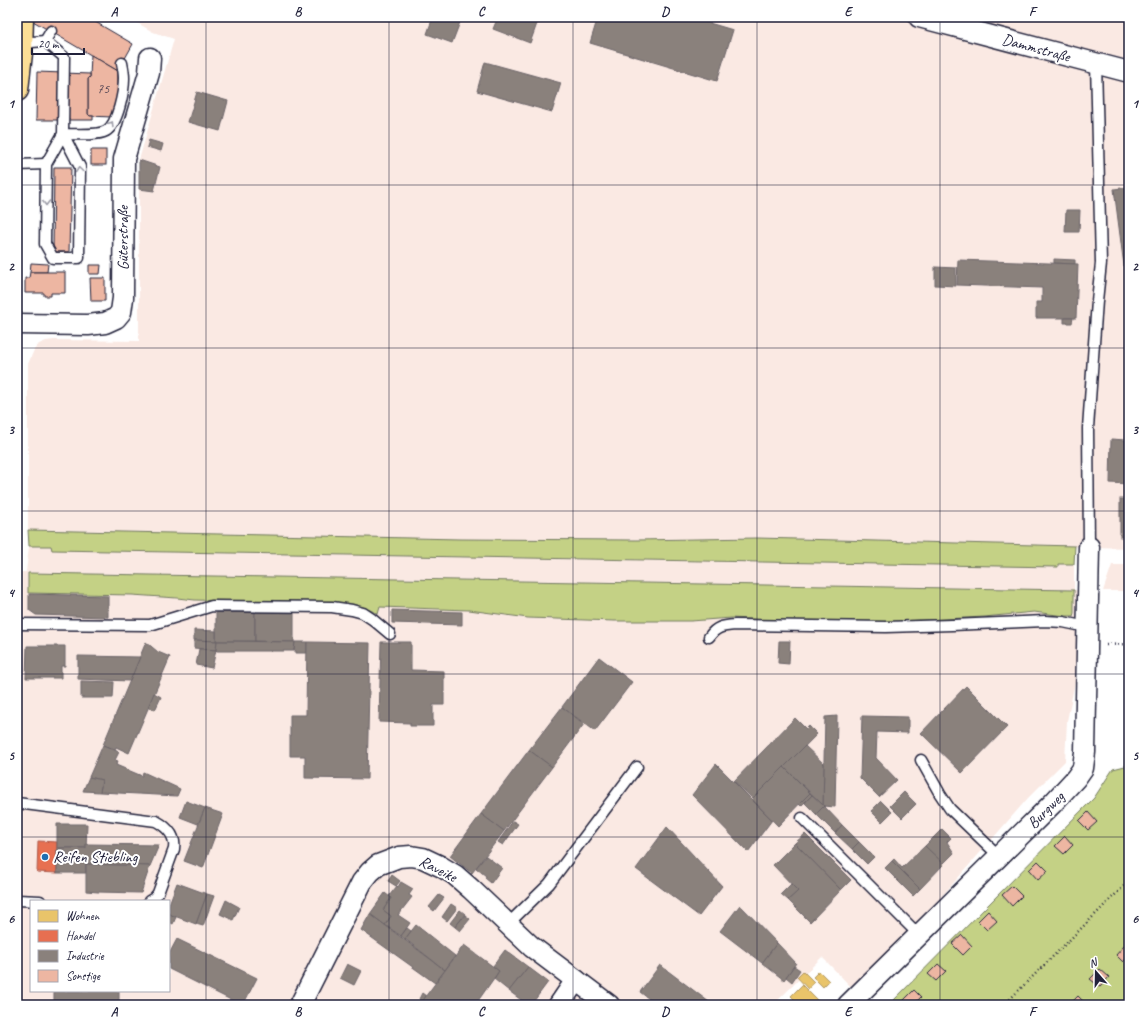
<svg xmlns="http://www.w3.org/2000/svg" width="1146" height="1022" font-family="Caveat,sans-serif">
<rect width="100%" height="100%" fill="#fff"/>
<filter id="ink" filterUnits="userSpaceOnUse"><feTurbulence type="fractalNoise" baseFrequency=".025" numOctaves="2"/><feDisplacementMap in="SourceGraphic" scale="8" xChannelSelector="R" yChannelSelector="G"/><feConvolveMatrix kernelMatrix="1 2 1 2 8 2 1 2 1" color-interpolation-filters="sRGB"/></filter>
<g filter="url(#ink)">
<g fill="#fae9e3" fill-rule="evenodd">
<polygon points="127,17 1129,17 1129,548 757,538 636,540 460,539 28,530 28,364 34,350 39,344 46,341 54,340 139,341 139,160 174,39 153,32"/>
<path d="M 29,546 L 52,546 L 52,550 L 1058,567 L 1058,564 L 1074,564 L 1074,590 L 1088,591 L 1083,643 L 1067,721 L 1065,761 L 1028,798 L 857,993 L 822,957 L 773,1005 L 17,1005 L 17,572 L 26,572 ZM 28,573 L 1073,590 L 1074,613 L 1073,616 L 1065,616 L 1034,612 L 983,617 L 884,622 L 731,618 L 691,621 L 614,621 L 528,618 L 469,610 L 380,607 L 377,614 L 371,610 L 352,605 L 340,604 L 195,600 L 177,598 L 132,595 L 28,593 ZM 31,901 L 169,901 L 169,991 L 31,991 Z"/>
<polygon points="1112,565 1129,565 1129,591 1103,591"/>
</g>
<g fill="#c4d185" stroke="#737a60">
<polygon points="28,530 460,539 636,540 757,538 1075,546 1074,564 1058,564 1058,567 52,550 51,546 29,546"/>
<path d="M 28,573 L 1074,590 L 1074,613 L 1073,616 L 1065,616 L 1034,612 L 984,617 L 884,622 L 790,621 L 731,618 L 691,621 L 614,621 L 528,618 L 469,610 L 380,607 L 378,614 C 366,607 353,605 340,604 L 195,600 L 177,598 L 132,595 L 28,593 Z"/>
<polygon points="1129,765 1129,1005 889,1005 1094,798 1113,769"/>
</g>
<g fill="#e9c46a" stroke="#ad935c">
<polygon points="803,971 814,982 808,989 797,977"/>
<polygon points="819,971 829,981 823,987 813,977"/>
<polygon points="802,985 822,1005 788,1005 794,999 791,996"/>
</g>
<polygon fill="#e76f51" stroke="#ac584a" points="38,841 57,842 57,873 37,872"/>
<g fill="#8a817c" stroke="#6b6468">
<polygon points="433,17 462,17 452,43 427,34"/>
<polygon points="498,17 535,17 539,18 530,43 493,29"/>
<polygon points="598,17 689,17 733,30 717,81 590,43"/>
<polygon points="485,62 561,83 552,112 477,91"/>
<polygon points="197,92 228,101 220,131 188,122"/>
<polygon points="1129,109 1129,140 1128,140"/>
<polygon points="149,140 163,144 161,151 147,147"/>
<polygon points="139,160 160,167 154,191 139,189"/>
<polygon points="1129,187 1129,266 1124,266 1114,189"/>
<polygon points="1066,210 1080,210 1079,232 1065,232"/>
<polygon points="1054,259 1075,260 1075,264 1054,263"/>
<polygon points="958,260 1078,264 1076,318 1036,318 1036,302 1042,302 1042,288 957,285"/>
<polygon points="935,267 956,268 956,286 935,285"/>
<polygon points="1064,318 1073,318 1072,323 1064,323"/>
<polygon points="1111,439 1126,440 1126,443 1129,443 1129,484 1110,483"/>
<rect x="1120" y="499" width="9" height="38"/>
<polygon points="29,594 108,596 108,617 36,615 29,610"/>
<polygon points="216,609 255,610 255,641 216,641"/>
<polygon points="255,610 294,610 294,642 255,641"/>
<polygon points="392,610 462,612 462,625 392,623"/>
<polygon points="194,630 216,631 216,641 194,640"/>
<polygon points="194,640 217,641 216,650 194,648"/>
<polygon points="217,641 295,642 294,651 217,651 216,650"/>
<polygon points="779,641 790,641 789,664 778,663"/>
<polygon points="146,642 158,652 170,657 129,753 116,747 115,749 103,745"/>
<polygon points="295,642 307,642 307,653 296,653 296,651 294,651"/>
<polygon points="307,642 370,643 367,779 305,778 305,756 290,756 290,715 306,715"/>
<polygon points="381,642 411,642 411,670 444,671 444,705 433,705 433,726 410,726 410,723 379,722"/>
<polygon points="27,646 65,646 65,666 61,666 61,678 26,678"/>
<polygon points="199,649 216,650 212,668 196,665"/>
<polygon points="78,656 140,657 130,681 78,679"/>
<polygon points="599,657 632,682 595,731 562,707"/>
<polygon points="81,681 114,682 113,698 81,698"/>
<polygon points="966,686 1007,727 962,773 921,733"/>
<polygon points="154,693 161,697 155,710 148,707"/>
<polygon points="562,707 584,724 552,767 529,750"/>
<polygon points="837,716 835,807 824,806 823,805 825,717"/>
<polygon points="862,716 908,717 908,733 877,732 876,758 897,780 879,797 860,778"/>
<polygon points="795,718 806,729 809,726 817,734 753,799 734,781"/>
<polygon points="103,745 119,752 115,760 118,761 116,765 142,776 143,772 180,789 177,796 100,792 102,780 89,777"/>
<polygon points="805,746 824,764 823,805 784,767"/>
<polygon points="529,750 552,767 504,831 481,814"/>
<polygon points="716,764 772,820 748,852 692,795"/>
<polygon points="784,767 810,793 778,826 752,799"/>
<polygon points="89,777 102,780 100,792 83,791"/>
<polygon points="904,792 916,804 902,818 890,806"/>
<polygon points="810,793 812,795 801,806 799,804"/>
<polygon points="812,795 824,806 816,814 805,803"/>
<polygon points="186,801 205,808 198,824 180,817"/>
<polygon points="881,801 892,812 882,822 871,811"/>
<polygon points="824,806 842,825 835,833 816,814"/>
<polygon points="205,808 223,814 203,868 184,861"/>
<polygon points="481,814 504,831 472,873 450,856"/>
<polygon points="513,821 518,824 503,845 498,842"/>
<polygon points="57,824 87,824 86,848 57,848"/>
<polygon points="842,825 859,842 852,849 835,833"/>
<polygon points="667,827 722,886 699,916 636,869"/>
<polygon points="942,829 951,838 947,842 954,853 943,864 925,846"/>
<polygon points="805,834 851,880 841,890 795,843"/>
<polygon points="859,842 874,857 867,864 852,849"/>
<polygon points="795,843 841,890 810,922 788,900 798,891 773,865"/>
<polygon points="86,844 159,845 150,866 86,864 86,873 57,873 57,848 86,848"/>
<polygon points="925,846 944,864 920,889 892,861 894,859 902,868"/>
<polygon points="486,856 502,868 491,883 485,878 486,876 476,868"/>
<polygon points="892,861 920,889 913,896 885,868"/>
<polygon points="86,864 150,866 141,893 98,892 86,891"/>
<polygon points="392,875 400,881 396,886 388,881"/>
<polygon points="401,882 413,889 409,895 412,897 398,915 410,923 401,936 385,925 391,916 383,910 391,898 389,896 397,886 398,887"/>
<polygon points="177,883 207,894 196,924 169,914 169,904"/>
<polygon points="791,884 798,891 788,900 781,894"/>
<polygon points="385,893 391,898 383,910 391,916 385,925 370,914"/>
<polygon points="207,894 214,896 203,926 196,924"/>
<polygon points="439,895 444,898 434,911 429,907"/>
<polygon points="226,900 239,907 233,920 220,914"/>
<polygon points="451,904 457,908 447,921 442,917"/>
<polygon points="740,905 777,943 762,963 720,931"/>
<polygon points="460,910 465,914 455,927 450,923"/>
<polygon points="169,914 176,917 173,924 169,922"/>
<polygon points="370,914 445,970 435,983 361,930"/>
<polygon points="465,915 470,919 460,931 455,927"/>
<polygon points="416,925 455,956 445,970 405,939"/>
<polygon points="407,928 411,931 405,939 401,936"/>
<polygon points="177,939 257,978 243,1005 241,1005 169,969 169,954"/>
<polygon points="777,943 796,963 784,980 762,963"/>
<polygon points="464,945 499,971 475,1005 419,1005"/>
<polygon points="505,950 528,967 509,991 494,979 499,971 493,966"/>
<polygon points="347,964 361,971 354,985 340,978"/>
<polygon points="660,965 713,1005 657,1005 640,992"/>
<polygon points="794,966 800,970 792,982 786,977"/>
<polygon points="528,967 548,982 531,1005 528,1005 509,991"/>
<rect x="54" y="991" width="65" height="14"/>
<polygon points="422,993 426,996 422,1002 419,999"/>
</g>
<g fill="#edb6a2" stroke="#22223b">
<polygon points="35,17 87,17 133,44 118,71 33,21"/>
<polygon points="91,55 118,71 118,97 111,117 90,116 88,114 88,79 90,77"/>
<polygon points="37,72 90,74 90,77 88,79 88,114 90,116 93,116 93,120 36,120"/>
<rect x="91" y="150" width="15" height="15"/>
<polygon points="54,167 71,167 69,252 53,252"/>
<polygon points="31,263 48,264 47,272 30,272"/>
<polygon points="89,265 101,265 100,274 89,274"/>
<polygon points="30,272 65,272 65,293 51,293 51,296 44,296 44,293 25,293 25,278 29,278"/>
<polygon points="90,278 105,278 105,301 91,301"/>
<polygon points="1088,812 1097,822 1088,830 1079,821"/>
<polygon points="1065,836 1073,845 1064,854 1055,846"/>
<polygon points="1038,861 1048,871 1038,880 1029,870"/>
<polygon points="1012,886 1022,896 1012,906 1002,895"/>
<polygon points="988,911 997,921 987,930 978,921"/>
<polygon points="962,935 972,946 963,955 952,944"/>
<polygon points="1124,946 1129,950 1129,956 1123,962 1116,955"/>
<polygon points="938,964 946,971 936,981 928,974"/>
<polygon points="1100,969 1109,977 1100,987 1090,979"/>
<polygon points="914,990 921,997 913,1005 909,1005 904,1000"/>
<polygon points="1078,996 1085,1003 1083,1005 1069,1005"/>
</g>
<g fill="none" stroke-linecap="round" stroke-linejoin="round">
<g stroke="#22223b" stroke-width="13">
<g id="service">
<polyline points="45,41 51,31"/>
<path d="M 19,43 L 45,41 L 64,57 L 63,134 L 46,164 L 45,244 L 53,258 L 79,258 L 80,167 L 63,134 C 74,134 97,136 106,131 C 118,124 124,91 124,78 C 124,73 123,68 122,63"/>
<polyline points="17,165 46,164"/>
<polyline points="1089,547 1088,428 1097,301 1101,263 1096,63"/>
<polyline points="17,624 150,625 212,606 332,607 352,610 363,613 372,619 390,634"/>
<path d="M 709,637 C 716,627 722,626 735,625 L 886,627 L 952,625 L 1045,621 L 1063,622 L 1087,627"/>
<polyline points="921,760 940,794 950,809 999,856"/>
<path d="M 17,803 L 156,821 C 167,827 176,836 174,849 L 158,893 L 154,898 L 149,901"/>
<polyline points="802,818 919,935"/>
<polyline points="17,900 40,901"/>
<polyline points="508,924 549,884 637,767"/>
</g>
</g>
<g stroke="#22223b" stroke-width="23">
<g id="minor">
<polyline points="919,17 1129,72"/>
<polyline points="17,324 88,325 105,323 116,318 121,312 123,298 124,159 149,73 150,58"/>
<polyline points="300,1005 362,882 370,872 378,865 399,857 411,856 423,858 440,866 455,875 471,889 532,947 609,1005"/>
<polyline points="559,1005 576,980"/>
<polyline points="848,1005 1052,804 1076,778 1083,768 1085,752 1089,547"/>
</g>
</g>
<g stroke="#22223b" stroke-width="25">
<polyline id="primary" points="17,90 21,53 22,17"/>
</g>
<g stroke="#22223b" stroke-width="2.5" stroke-dasharray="1 3" stroke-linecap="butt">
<polyline points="1106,645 1129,644"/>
<polyline points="1004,1005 1129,881"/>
</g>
<use href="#service" stroke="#fff" stroke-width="10"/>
<use href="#minor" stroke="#fff" stroke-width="20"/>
<use href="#primary" stroke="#fcde96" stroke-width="22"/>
</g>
<defs><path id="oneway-chevron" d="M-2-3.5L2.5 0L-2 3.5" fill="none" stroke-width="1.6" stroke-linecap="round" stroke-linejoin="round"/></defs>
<g stroke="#9c9ca7">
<use href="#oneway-chevron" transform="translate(111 124) rotate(-58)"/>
<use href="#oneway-chevron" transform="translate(79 170) rotate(-98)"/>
<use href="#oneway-chevron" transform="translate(46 203) rotate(90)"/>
</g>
</g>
<path fill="none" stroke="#22223b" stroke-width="1" stroke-opacity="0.55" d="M 206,17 L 206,1005M 389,17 L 389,1005M 573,17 L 573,1005M 757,17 L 757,1005M 940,17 L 940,1005M 17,185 L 1129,185M 17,348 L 1129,348M 17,511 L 1129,511M 17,674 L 1129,674M 17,837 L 1129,837"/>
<circle fill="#1f6fb2" stroke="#fff" stroke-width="1.5" cx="45" cy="857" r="4"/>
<g text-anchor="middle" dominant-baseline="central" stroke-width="4" stroke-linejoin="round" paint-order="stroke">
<g font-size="14" fill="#554755">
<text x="103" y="88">75</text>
</g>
<g font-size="16" fill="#22223b" stroke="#fff">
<text transform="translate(1036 48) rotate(15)">Dammstraße</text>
<text transform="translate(123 238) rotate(-90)">Güterstraße</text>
<text transform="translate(1046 810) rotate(-45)">Burgweg</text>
<text transform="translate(438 869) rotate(27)">Raveike</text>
</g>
<g font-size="16" fill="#22223b" stroke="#fff" text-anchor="start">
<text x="53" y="857">Reifen Stiebling</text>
</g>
</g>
<rect width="1146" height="1022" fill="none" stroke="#fff" stroke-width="44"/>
<rect x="30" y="900" width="140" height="92" fill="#ffffff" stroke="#a7a7b1"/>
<rect x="38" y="910" width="20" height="12" fill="#e9c46a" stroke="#a7a7b1"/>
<text x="66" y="920" font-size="12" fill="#22223b">Wohnen</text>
<rect x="38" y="930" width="20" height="12" fill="#e76f51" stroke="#a7a7b1"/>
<text x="66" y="940" font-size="12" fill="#22223b">Handel</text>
<rect x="38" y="950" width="20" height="12" fill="#8a817c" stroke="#a7a7b1"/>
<text x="66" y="960" font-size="12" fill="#22223b">Industrie</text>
<rect x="38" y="970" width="20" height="12" fill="#edb6a2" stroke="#a7a7b1"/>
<text x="66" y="980" font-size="12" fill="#22223b">Sonstige</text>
<g transform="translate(1096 972) rotate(340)" stroke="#ffffff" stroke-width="3" paint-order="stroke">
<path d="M0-3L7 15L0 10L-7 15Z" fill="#22223b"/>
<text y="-6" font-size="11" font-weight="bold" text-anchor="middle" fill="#22223b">N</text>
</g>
<path d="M32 48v6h52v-6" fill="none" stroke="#22223b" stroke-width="2"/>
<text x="38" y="48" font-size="12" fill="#22223b" stroke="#ffffff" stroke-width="3" paint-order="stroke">20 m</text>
<rect x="22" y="22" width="1102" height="978" fill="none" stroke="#22223b" stroke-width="1.5"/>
<g font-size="13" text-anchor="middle" font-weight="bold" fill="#22223b">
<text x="114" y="16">A</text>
<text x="298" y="16">B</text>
<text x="481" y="16">C</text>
<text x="665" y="16">D</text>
<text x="848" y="16">E</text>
<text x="1032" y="16">F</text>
<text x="11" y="108">1</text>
<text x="1135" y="108">1</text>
<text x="11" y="271">2</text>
<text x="1135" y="271">2</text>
<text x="11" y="434">3</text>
<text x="1135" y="434">3</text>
<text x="11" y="597">4</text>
<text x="1135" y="597">4</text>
<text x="11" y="760">5</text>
<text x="1135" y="760">5</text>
<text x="11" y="923">6</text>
<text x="1135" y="923">6</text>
<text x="114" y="1016">A</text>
<text x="298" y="1016">B</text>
<text x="481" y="1016">C</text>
<text x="665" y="1016">D</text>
<text x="848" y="1016">E</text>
<text x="1032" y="1016">F</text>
</g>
</svg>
